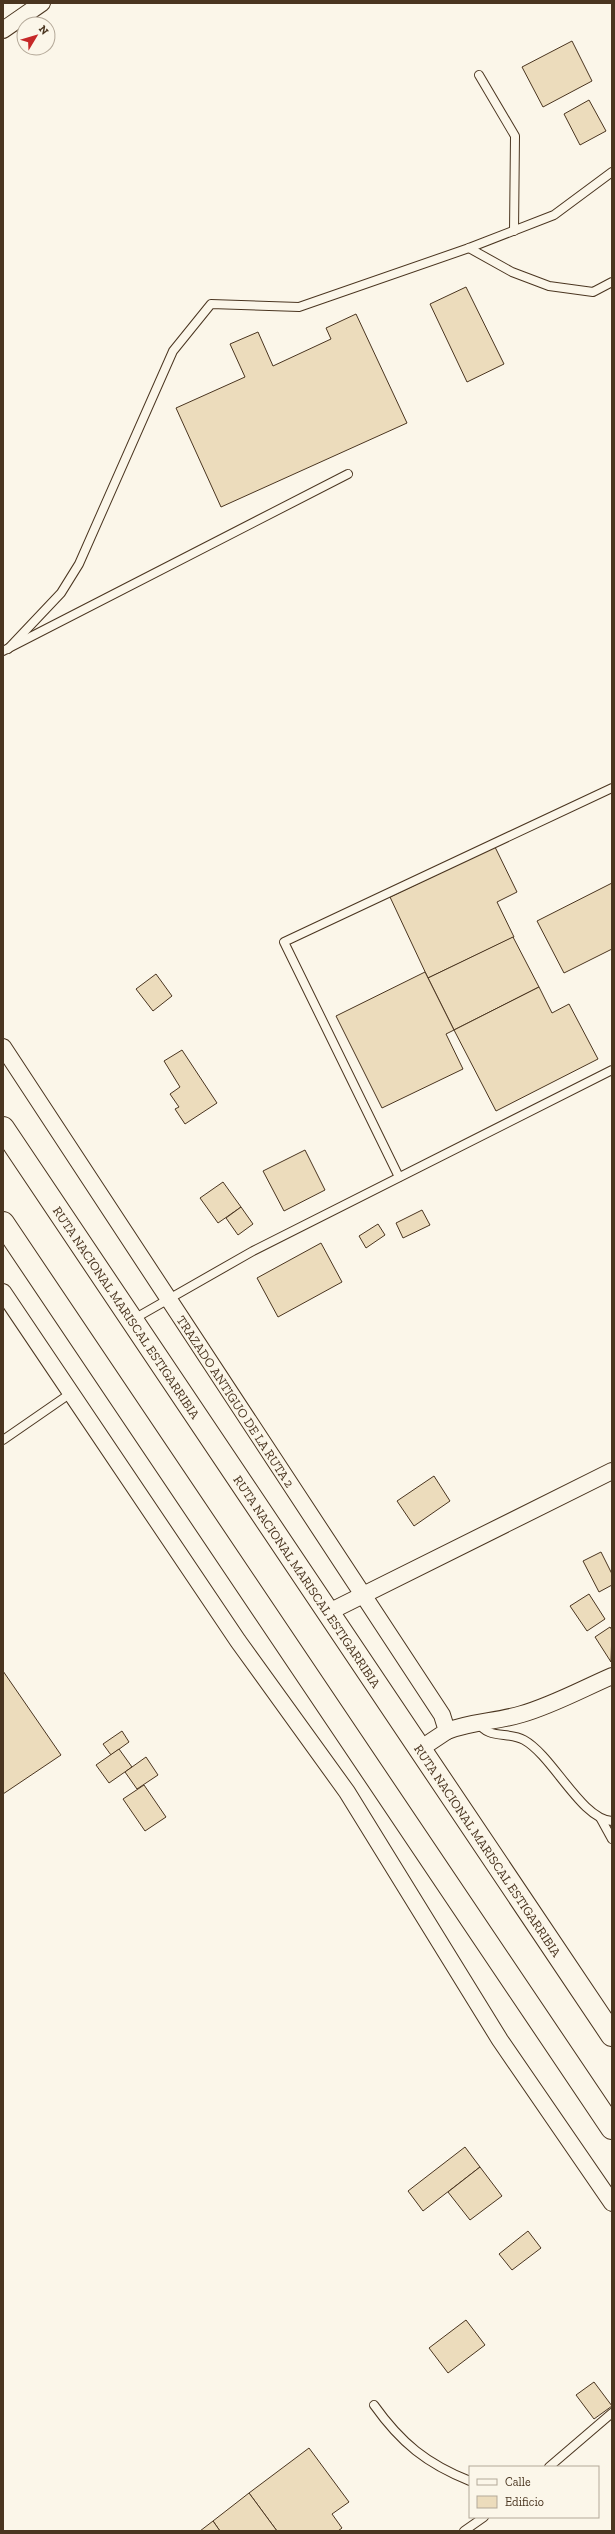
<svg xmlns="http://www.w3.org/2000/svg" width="615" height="2534" font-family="'Zilla Slab',serif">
<rect width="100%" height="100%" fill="#fbf6e9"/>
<g fill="#ecdcbc" stroke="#4a3520">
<polygon points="572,41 592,81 543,107 522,67"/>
<polygon points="589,100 606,131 580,145 564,114"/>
<polygon points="466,287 504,364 467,382 430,304"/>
<polygon points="356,314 407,423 221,507 176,408 245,377 230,344 258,332 273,366 331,339 326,328"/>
<polygon points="495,847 517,892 497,902 514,937 428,978 390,897"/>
<polygon points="612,883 612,949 564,973 537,921"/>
<polygon points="513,937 539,987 454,1030 428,978"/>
<polygon points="425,972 454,1030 446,1034 463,1069 382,1108 336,1016"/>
<polygon points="156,974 172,996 153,1011 136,989"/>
<polygon points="539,987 552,1013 569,1004 598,1059 496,1111 454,1030"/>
<polygon points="182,1050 217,1103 185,1124 175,1109 179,1107 170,1094 180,1087 164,1061"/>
<polygon points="305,1150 325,1190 284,1211 263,1171"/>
<polygon points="223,1182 241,1207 218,1223 200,1198"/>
<polygon points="241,1207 253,1224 238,1235 226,1218"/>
<polygon points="422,1210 430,1225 403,1238 396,1223"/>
<polygon points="378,1224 385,1235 366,1248 359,1236"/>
<polygon points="321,1243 342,1282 278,1317 257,1278"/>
<polygon points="434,1476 450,1501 414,1526 397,1501"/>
<polygon points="601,1552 612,1574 612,1585 599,1592 583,1561"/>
<polygon points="589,1594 605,1619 587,1631 570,1606"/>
<polygon points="610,1627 612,1630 611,1662 595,1637"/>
<polygon points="3,1671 61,1755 3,1794"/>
<polygon points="122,1731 129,1742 111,1755 103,1744"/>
<polygon points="119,1749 132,1767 109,1783 96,1765"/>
<polygon points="146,1757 158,1775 137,1789 125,1772"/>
<polygon points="144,1785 166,1817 145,1831 123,1799"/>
<polygon points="465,2147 480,2167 423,2211 408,2191"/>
<polygon points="480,2167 502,2196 470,2220 448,2192"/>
<polygon points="528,2231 541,2248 512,2270 499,2254"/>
<polygon points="466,2320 485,2345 448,2373 429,2348"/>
<polygon points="594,2382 612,2406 594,2419 576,2395"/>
<polygon points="309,2448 349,2502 332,2514 342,2528 338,2531 277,2531 249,2493"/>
<polygon points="249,2493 277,2531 220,2531 213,2521"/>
<polygon points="213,2521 220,2531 200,2531"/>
</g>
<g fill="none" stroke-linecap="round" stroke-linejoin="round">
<g stroke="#4a3520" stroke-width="10">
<g id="lane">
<polyline points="479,75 515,136 514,231"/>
<polyline points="469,248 512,272 549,286 593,292 612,282"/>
<polyline points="8,649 61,593 79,564 173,351 211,304 299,307 469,248 554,215 612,172"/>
<polyline points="3,651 348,474"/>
<polyline points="399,1177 284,942 612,788"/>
<polyline points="132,1320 253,1251 612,1070"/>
<polyline points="3,1440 71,1393"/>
<path d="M 478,1722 C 488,1740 508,1731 524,1740 C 553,1756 581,1819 612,1821"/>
<polyline points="601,1819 612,1839"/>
<path d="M 374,2405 C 401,2443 427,2464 470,2481"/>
<polyline points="549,2467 612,2413"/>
<polyline points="464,2531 484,2517"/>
</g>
</g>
<g stroke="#4a3520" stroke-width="18">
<g id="street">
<polyline points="3,30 42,3"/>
<path id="s1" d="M 3,1047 L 442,1715 L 447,1731 L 420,1749"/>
<polyline points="3,1292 238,1641 347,1792 500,2040 612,2203"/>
<polyline points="329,1612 612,1471"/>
<path d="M 447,1731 C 473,1721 496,1722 522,1714 C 553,1705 582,1689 612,1676"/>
</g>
</g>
<g stroke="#4a3520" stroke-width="24">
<g id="highway">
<path id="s2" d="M 3,1128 L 612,2035"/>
<polyline points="3,1223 612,2128"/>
</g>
</g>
<use href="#lane" stroke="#fbf6e9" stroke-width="8"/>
<use href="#street" stroke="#fbf6e9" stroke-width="16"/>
<use href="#highway" stroke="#fbf6e9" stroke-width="22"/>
</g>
<g text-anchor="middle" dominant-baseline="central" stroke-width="3" stroke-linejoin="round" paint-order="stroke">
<g font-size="13" fill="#4a3520" stroke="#fbf6e9">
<text stroke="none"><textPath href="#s2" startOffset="222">RUTA NACIONAL MARISCAL ESTIGARRIBIA</textPath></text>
<text stroke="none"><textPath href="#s1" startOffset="424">TRAZADO ANTIGUO DE LA RUTA 2</textPath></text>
<text stroke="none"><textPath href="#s2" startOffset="546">RUTA NACIONAL MARISCAL ESTIGARRIBIA</textPath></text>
<text stroke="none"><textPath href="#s2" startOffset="870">RUTA NACIONAL MARISCAL ESTIGARRIBIA</textPath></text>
</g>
</g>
<rect width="615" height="2534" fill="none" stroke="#4a3520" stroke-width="8"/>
<rect x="469" y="2466" width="130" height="52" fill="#fbf6e9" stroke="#b4a999"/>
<rect x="477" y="2479" width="20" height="6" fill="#fbf6e9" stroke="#b4a999"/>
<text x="505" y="2486" font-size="12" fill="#4a3520">Calle</text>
<rect x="477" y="2496" width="20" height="12" fill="#ecdcbc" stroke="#b4a999"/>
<text x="505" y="2506" font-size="12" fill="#4a3520">Edificio</text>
<g transform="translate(36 36) rotate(52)"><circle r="19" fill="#fbf6e9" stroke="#b4a999"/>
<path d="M0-3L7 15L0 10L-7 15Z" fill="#c62828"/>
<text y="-6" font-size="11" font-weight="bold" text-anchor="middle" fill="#4a3520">N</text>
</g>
</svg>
